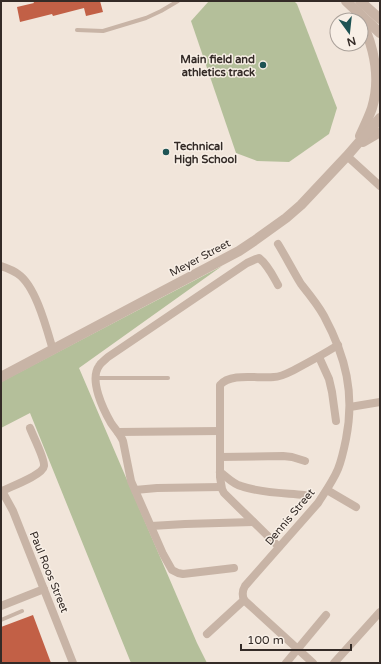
<svg xmlns="http://www.w3.org/2000/svg" width="381" height="664" font-family="'Varela Round',sans-serif">
<rect width="100%" height="100%" fill="#f1e5da"/>
<g fill="#b4bf9a">
<polygon points="209,1 294,1 297,4 337,108 329,134 289,162 257,161 236,153 191,21"/>
<polygon points="222,266 79,368 197,643 207,663 131,663 30,413 1,428 1,382"/>
</g>
<g fill="#c26046">
<polygon points="33,1 100,1 103,12 86,16 84,8 53,16 52,14 20,22 17,7 34,3"/>
<polygon points="33,615 51,663 1,663 1,627"/>
</g>
<g fill="none" stroke-linecap="round" stroke-linejoin="round">
<g stroke="#c8b4a6" stroke-width="4">
<polyline points="77,30 103,31 146,18 161,11 178,1"/>
<polyline points="95,378 168,378"/>
<polyline points="1,620 22,611"/>
</g>
<g stroke="#c8b4a6" stroke-width="8">
<polyline points="347,156 380,186"/>
<path d="M 1,266 C 7,268 13,270 18,274 C 36,286 47,330 53,350"/>
<polyline points="319,357 329,379 332,392 336,421"/>
<polyline points="350,407 380,402"/>
<polyline points="118,432 220,431"/>
<polyline points="220,457 283,456 292,457 305,461"/>
<path d="M 220,472 C 227,477 233,484 241,486 C 260,493 285,493 304,495"/>
<polyline points="135,490 157,488 221,487"/>
<polyline points="327,490 356,507"/>
<path d="M 2,491 C 10,487 43,475 44,466 C 45,459 33,436 30,428"/>
<polyline points="1,492 2,491 13,511 73,663"/>
<polyline points="151,526 185,524 253,522"/>
<path d="M 279,547 L 224,493 L 222,489 L 220,477 L 220,385 C 231,372 259,379 274,377 C 281,377 288,373 294,370 C 309,362 324,354 338,345"/>
<path d="M 234,568 L 183,574 L 178,573 L 172,570 L 163,554 L 131,481 L 123,441 C 120,434 115,429 111,423 C 103,409 89,380 99,366 C 101,362 105,360 108,357 L 247,263 L 256,259 L 259,258 C 268,265 273,276 278,285"/>
<path d="M 244,600 C 242,595 242,591 245,586 L 318,503 C 325,492 333,481 338,469 C 342,459 344,449 346,439 C 355,394 346,357 324,316 C 318,305 309,294 301,284 C 293,271 286,257 278,244"/>
<polyline points="244,600 313,663"/>
<polyline points="1,606 44,589"/>
<polyline points="207,634 244,600"/>
<polyline points="286,663 326,615"/>
<polyline points="334,663 380,612"/>
</g>
<g stroke="#c8b4a6" stroke-width="10">
<polyline points="346,1 380,33"/>
<polyline points="360,1 380,19"/>
<path d="M 360,136 C 364,127 369,117 372,108 C 381,79 374,47 361,20"/>
<polyline points="363,142 380,132"/>
<polyline points="1,377 148,299 239,251 254,241 286,218 301,205 347,156 380,118"/>
</g>
</g>
<g fill="#1e5354" stroke="#f8efe6" stroke-width="1.5">
<circle cx="263" cy="65" r="4"/>
<circle cx="166" cy="152" r="4"/>
</g>
<g text-anchor="middle" dominant-baseline="central" stroke-width="3" stroke-linejoin="round" paint-order="stroke">
<g font-size="11" font-weight="bold" fill="#342b27" stroke="#f8efe6" text-anchor="end">
<text x="255" y="59">Main field and<tspan x="255" dy="13">athletics track</tspan></text>
<text x="174" y="146" text-anchor="start">Technical<tspan x="174" dy="13">High School</tspan></text>
</g>
<g font-size="11" fill="#342b27" stroke="#f8efe6">
<text transform="translate(200 258) rotate(-28)">Meyer Street</text>
<text transform="translate(290 517) rotate(-50)">Dennis Street</text>
<text transform="translate(49 572) rotate(68)">Paul Roos Street</text>
</g>
</g>
<rect width="381" height="664" fill="none" stroke="#342b27" stroke-width="4"/>
<g transform="translate(349 32) rotate(165)"><circle r="19" fill="#f8efe6" stroke="#aaa19a"/>
<path d="M0-3L7 15L0 10L-7 15Z" fill="#1e5354"/>
<text y="-6" font-size="11" font-weight="bold" text-anchor="middle" fill="#342b27">N</text>
</g>
<path d="M241 644v6h110v-6" fill="none" stroke="#342b27" stroke-width="2"/>
<text x="247" y="644" font-size="12" fill="#342b27" stroke="#f8efe6" stroke-width="3" paint-order="stroke">100 m</text>
</svg>
